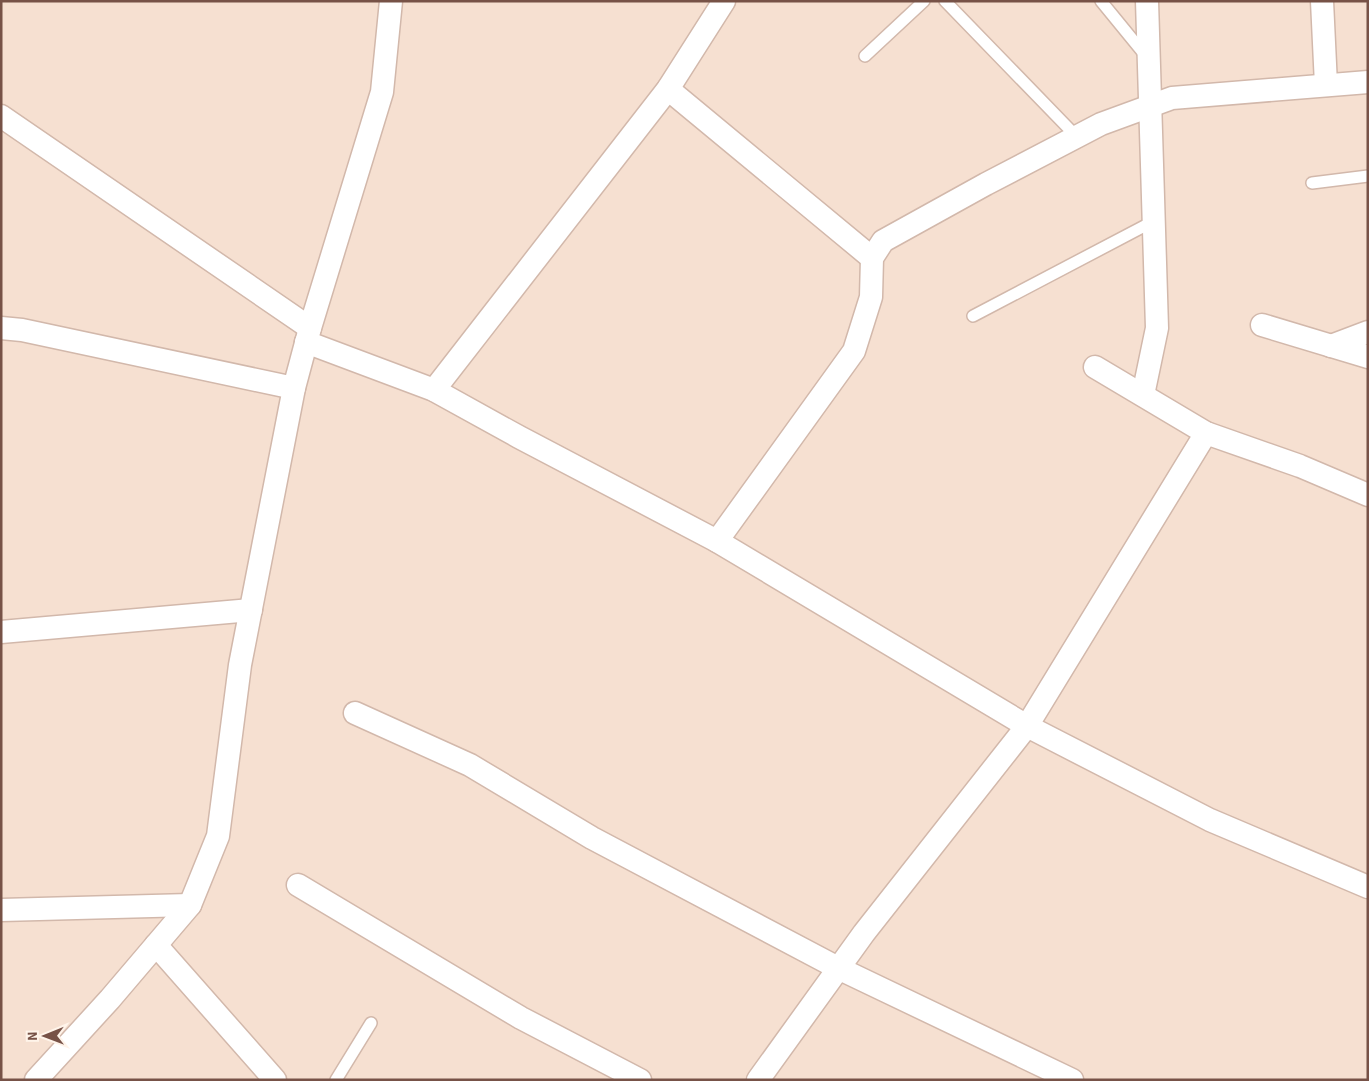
<svg xmlns="http://www.w3.org/2000/svg" width="1369" height="1081" font-family="'Source Sans 3',sans-serif">
<rect width="100%" height="100%" fill="#fef0e3"/>
<rect fill="#f6e0d1" x="1" y="1" width="1367" height="1079"/>
<g fill="none" stroke-linecap="round" stroke-linejoin="round">
<g stroke="#d2b8ab" stroke-width="14">
<g id="service">
<polyline points="945,1 1076,136"/>
<polyline points="1101,1 1146,56"/>
<polyline points="865,56 924,1"/>
<polyline points="1312,183 1368,176"/>
<polyline points="973,316 1154,221"/>
<polyline points="336,1080 371,1023"/>
</g>
</g>
<g stroke="#d2b8ab" stroke-width="25">
<g id="minor">
<polyline points="1322,1 1326,85"/>
<polyline points="668,89 872,258"/>
<polyline points="1,116 310,328"/>
<polyline points="1262,325 1368,357"/>
<polyline points="1,328 22,330 294,388"/>
<polyline points="306,342 434,390 519,437 717,541 1027,726 1210,820 1368,887"/>
<polyline points="1331,346 1368,332"/>
<polyline points="1095,367 1206,433 1300,466 1368,495"/>
<polyline points="434,390 668,89 724,1"/>
<polyline points="1143,395 1157,328 1147,1"/>
<polyline points="717,541 854,351 871,297 872,258 883,241 986,184 1101,124 1172,98 1368,82"/>
<polyline points="1,632 251,610"/>
<polyline points="355,713 470,765 592,838 838,968 1072,1080"/>
<polyline points="298,885 521,1018 640,1080"/>
<polyline points="1,910 190,905"/>
<polyline points="156,945 275,1080"/>
<polyline points="36,1080 110,999 190,905 218,836 240,665 294,388 310,328 382,92 391,1"/>
<polyline points="758,1080 864,933 1027,726 1206,433"/>
</g>
</g>
<use href="#service" stroke="#fff" stroke-width="11"/>
<use href="#minor" stroke="#fff" stroke-width="22"/>
</g>
<rect width="1369" height="1081" fill="none" stroke="#775247" stroke-width="5"/>
<g transform="translate(45 1036) rotate(269)" stroke="#fff4ea" stroke-width="4" paint-order="stroke">
<path d="M0-4L9 19L0 12L-9 19Z" fill="#775247"/>
<text y="-8" font-size="14" font-weight="bold" text-anchor="middle" fill="#775247">N</text>
</g>
</svg>
